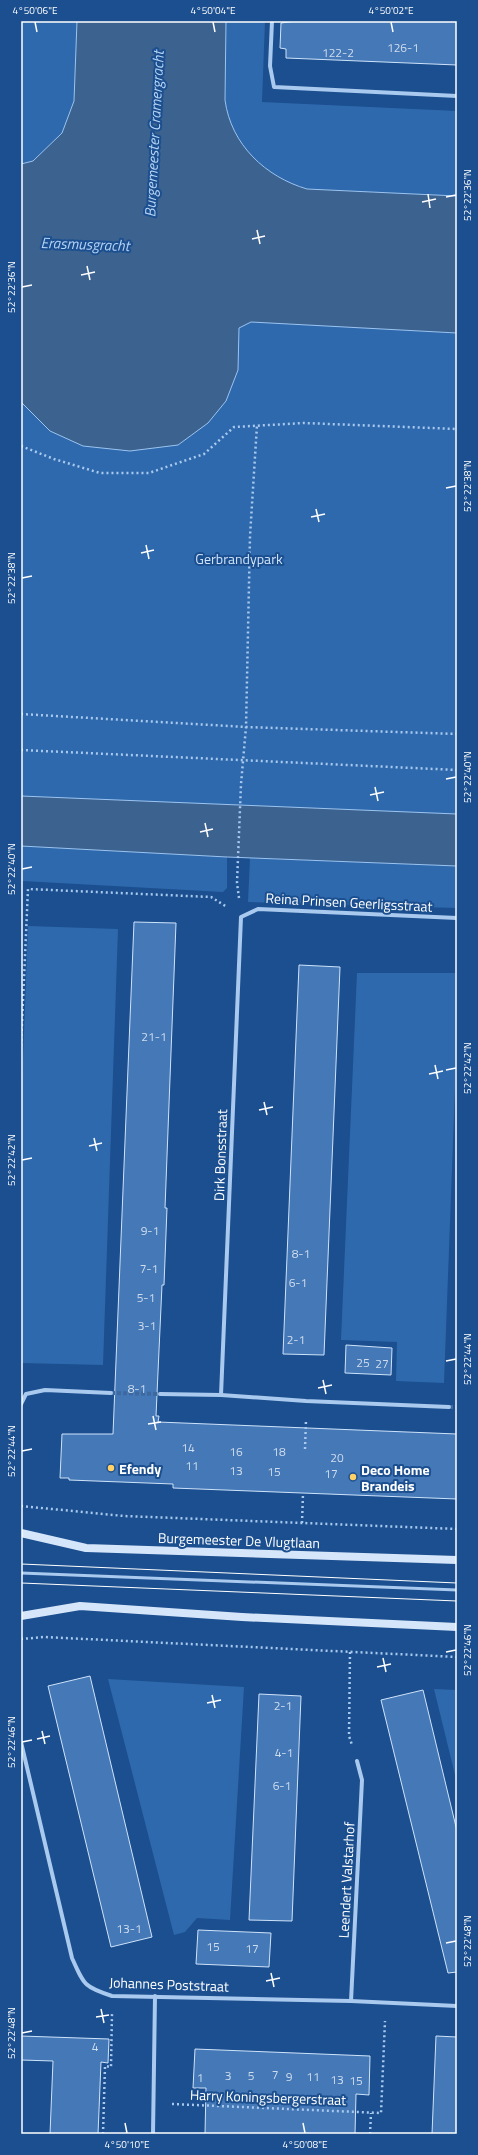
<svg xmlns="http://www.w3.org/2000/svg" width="478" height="2155" font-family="'Titillium Web',sans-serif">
<rect width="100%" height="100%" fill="#1b4f8f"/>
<g fill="#2e69ad">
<polygon points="21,21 77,21 74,101 62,133 33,161 21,164"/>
<path d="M 226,21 L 265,21 L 262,102 L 457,111 L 457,196 L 307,189 C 266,177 231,145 225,100 Z"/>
<polygon points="21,296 457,308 457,828 21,808"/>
<polygon points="21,846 227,857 227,888 223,892 22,881 21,891"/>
<polygon points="250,858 457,866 457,908 248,902"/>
<polygon points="28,926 118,929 103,1365 21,1363 21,1112"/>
<polygon points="357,973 457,973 457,1035 444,1383 396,1381 397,1342 341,1340"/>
<polygon points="108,1679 244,1687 230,1920 197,1918 185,1932 174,1935"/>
<polygon points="434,1689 457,1690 457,1783"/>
</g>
<g fill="#3c6290" stroke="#9cc4f0">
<path d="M 77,21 L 226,21 L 225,100 C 231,145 266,177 307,189 L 457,196 L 457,333 L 251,322 L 239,328 L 238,370 L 226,401 L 208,423 L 178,445 L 130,451 L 83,446 L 50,431 L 21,402 L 21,164 L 33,161 L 62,133 L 74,101 Z"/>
<polygon points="21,796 457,814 457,866 227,857 21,846"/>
</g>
<g fill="#4478b7" stroke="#cfe3fa">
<polygon points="296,21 457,21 457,65 286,58 286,49 280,48 281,23"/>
<polygon points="134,922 176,923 165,1208 167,1208 164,1285 162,1285 157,1394 156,1416 159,1416 158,1422 457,1434 457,1499 173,1488 173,1484 69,1480 69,1478 60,1478 62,1434 113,1434"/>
<polygon points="299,965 340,967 324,1355 283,1354"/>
<polygon points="346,1345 392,1348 391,1375 345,1373"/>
<polygon points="90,1676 152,1937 111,1947 48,1686"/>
<polygon points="423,1690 457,1831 457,1972 448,1973 381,1700"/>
<polygon points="259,1694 301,1696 292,1921 249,1920"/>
<polygon points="198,1930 271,1933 269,1967 196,1964"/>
<polygon points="21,2036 109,2039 108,2063 101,2062 98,2134 50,2134 53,2061 21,2060"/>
<polygon points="436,2036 457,2037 457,2134 432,2134"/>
<polygon points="195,2049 370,2056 369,2095 356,2094 355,2134 205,2134 206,2088 193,2088"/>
</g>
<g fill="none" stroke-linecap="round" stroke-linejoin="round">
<g stroke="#3d69a0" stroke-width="4" stroke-dasharray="4 2" stroke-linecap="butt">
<polyline points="111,1393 160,1394"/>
<polyline points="449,1407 457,1407"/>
</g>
<g stroke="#a9c9ee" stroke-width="2.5" stroke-dasharray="2 3" stroke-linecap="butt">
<polyline points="21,446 54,459 100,473 149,473 204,454 234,427 304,423 457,429"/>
<polyline points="21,714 246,727 457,734"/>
<polyline points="21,750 457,770"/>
<polyline points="239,898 237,883 241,784 246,727 250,536 257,425"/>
<polyline points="21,1046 28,889 211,897 227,907"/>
<polyline points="305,1449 306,1420"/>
<polyline points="21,1506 124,1516 457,1529"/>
<polyline points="302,1523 303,1493"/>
<polyline points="21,1639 44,1637 457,1657"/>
<polyline points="350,1652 349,1736 352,1745"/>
<polyline points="172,2104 381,2113 385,2021"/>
<polyline points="103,2134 105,2066 111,2067 112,2013"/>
<polyline points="370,2134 371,2113"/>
</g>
<polyline stroke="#a9c9ee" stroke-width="3" points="21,1573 457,1590"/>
<g stroke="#a9c9ee" stroke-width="4">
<polyline points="272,21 270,66 274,87 457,96"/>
<polyline points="160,1394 221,1395 306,1401 449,1407"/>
<polyline points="221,1395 241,917 258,909 457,918"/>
<polyline points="21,1404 26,1394 45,1390 111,1393"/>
<path d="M 21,1742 L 72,1958 C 84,1985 84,1987 112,1996 L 351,2001 L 457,2006"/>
<polyline points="351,2001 362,1780 357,1761"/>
<polyline points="153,2134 155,1996"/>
</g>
<g stroke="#d6e6fa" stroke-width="8">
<polyline points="21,1533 86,1548 457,1560"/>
<polyline points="21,1616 80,1606 242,1617 457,1627"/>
</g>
<g stroke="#fff" stroke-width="1">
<polyline points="21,1564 457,1583"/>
<polyline points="21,1583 457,1601"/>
</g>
</g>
<path fill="none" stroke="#fff" stroke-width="1.5" d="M 35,22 L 37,32M 213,22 L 215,32M 391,22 L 393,32M 428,194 L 430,208M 446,197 L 456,195M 422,202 L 436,199M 257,230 L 260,244M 252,239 L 265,236M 87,266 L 90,280M 81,275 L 95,272M 22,287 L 32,285M 446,488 L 456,486M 316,509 L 319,522M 311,517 L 325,514M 146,545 L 149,559M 141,553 L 154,550M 22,578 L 32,576M 446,779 L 456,777M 375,787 L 378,801M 370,795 L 384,792M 205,823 L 208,837M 200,832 L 213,829M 22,869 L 32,867M 435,1065 L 438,1079M 446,1070 L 456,1068M 429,1074 L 443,1071M 264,1102 L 267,1115M 259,1110 L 273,1107M 94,1138 L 97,1151M 89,1146 L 102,1143M 22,1160 L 32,1158M 446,1361 L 456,1359M 323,1380 L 326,1394M 318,1388 L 332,1385M 153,1416 L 156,1430M 148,1424 L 161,1422M 22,1451 L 32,1449M 446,1652 L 456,1650M 383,1658 L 386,1672M 377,1667 L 391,1664M 212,1695 L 215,1708M 207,1703 L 221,1700M 42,1731 L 45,1744M 37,1739 L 50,1736M 22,1742 L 32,1740M 446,1943 L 456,1941M 271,1973 L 274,1987M 266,1981 L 280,1978M 101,2009 L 104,2023M 96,2017 L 109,2015M 22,2033 L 32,2031M 125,2123 L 127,2133M 303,2123 L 305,2133"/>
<g fill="#ffd166" stroke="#1b4f8f" stroke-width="1.5">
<circle cx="111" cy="1468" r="4"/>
<circle cx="353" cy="1477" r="4"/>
</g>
<g text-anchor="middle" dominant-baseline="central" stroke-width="4" stroke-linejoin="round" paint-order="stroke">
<g font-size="12" fill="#d0dded">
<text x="403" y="47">126-1</text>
<text x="338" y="52">122-2</text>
<text x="154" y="1036">21-1</text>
<text x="150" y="1230">9-1</text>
<text x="301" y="1253">8-1</text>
<text x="149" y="1268">7-1</text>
<text x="298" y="1282">6-1</text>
<text x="146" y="1297">5-1</text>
<text x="147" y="1325">3-1</text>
<text x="296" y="1339">2-1</text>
<text x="363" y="1362">25</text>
<text x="382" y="1363">27</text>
<text x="137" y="1388">8-1</text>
<text x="188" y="1447">14</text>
<text x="236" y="1451">16</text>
<text x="279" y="1451">18</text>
<text x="337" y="1457">20</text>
<text x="192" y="1465">11</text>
<text x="236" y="1470">13</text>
<text x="274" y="1471">15</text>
<text x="331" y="1473">17</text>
<text x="283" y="1705">2-1</text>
<text x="284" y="1752">4-1</text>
<text x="282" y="1785">6-1</text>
<text x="129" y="1928">13-1</text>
<text x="213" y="1946">15</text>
<text x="252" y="1948">17</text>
<text x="95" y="2046">4</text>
<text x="275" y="2074">7</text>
<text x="228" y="2075">3</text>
<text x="251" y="2075">5</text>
<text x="289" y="2076">9</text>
<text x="313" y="2076">11</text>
<text x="200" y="2077">1</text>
<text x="337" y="2079">13</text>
<text x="356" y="2080">15</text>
</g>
<g font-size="14" fill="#cfe3fa" stroke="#1b4f8f">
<text x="239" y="558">Gerbrandypark</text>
</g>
<g font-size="14" fill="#fff" stroke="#1b4f8f">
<text transform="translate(349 902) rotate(3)">Reina Prinsen Geerligsstraat</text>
<text transform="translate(220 1155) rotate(-88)">Dirk Bonsstraat</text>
<text transform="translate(239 1540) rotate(2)">Burgemeester De Vlugtlaan</text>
<text transform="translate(346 1880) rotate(-87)">Leendert Valstarhof</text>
<text transform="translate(169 1984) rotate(2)">Johannes Poststraat</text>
<text transform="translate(268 2097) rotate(2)">Harry Koningsbergerstraat</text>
</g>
<g font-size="14" font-weight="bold" fill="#fff" stroke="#1b4f8f" text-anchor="start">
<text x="119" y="1468">Efendy</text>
<text x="361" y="1469">Deco Home<tspan x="361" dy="16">Brandeis</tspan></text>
</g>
<g font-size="15" font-style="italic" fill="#b5d3f5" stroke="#1b4f8f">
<text transform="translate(154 134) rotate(-87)">Burgemeester Cramergracht</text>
<text transform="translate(85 244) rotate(2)">Erasmusgracht</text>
</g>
</g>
<rect width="478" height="2155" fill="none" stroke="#1b4f8f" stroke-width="44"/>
<rect x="22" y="22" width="434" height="2111" fill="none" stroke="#fff" stroke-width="1.5"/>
<g font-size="10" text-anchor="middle" fill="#fff">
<text x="35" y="14">4°50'06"E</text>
<text x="213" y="14">4°50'04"E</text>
<text x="391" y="14">4°50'02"E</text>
<text transform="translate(467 195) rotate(-90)" y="4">52°22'36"N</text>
<text transform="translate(11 287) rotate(-90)" y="4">52°22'36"N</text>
<text transform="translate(467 486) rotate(-90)" y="4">52°22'38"N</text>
<text transform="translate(11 578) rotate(-90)" y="4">52°22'38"N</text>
<text transform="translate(467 777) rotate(-90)" y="4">52°22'40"N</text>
<text transform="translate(11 869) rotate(-90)" y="4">52°22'40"N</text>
<text transform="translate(467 1068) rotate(-90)" y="4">52°22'42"N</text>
<text transform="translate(11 1160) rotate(-90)" y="4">52°22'42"N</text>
<text transform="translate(467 1359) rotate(-90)" y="4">52°22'44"N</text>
<text transform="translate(11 1451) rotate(-90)" y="4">52°22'44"N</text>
<text transform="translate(467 1650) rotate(-90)" y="4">52°22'46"N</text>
<text transform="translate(11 1742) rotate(-90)" y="4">52°22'46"N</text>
<text transform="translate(467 1941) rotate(-90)" y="4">52°22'48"N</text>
<text transform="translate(11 2033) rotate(-90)" y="4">52°22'48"N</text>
<text x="127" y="2148">4°50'10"E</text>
<text x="305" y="2148">4°50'08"E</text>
</g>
</svg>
